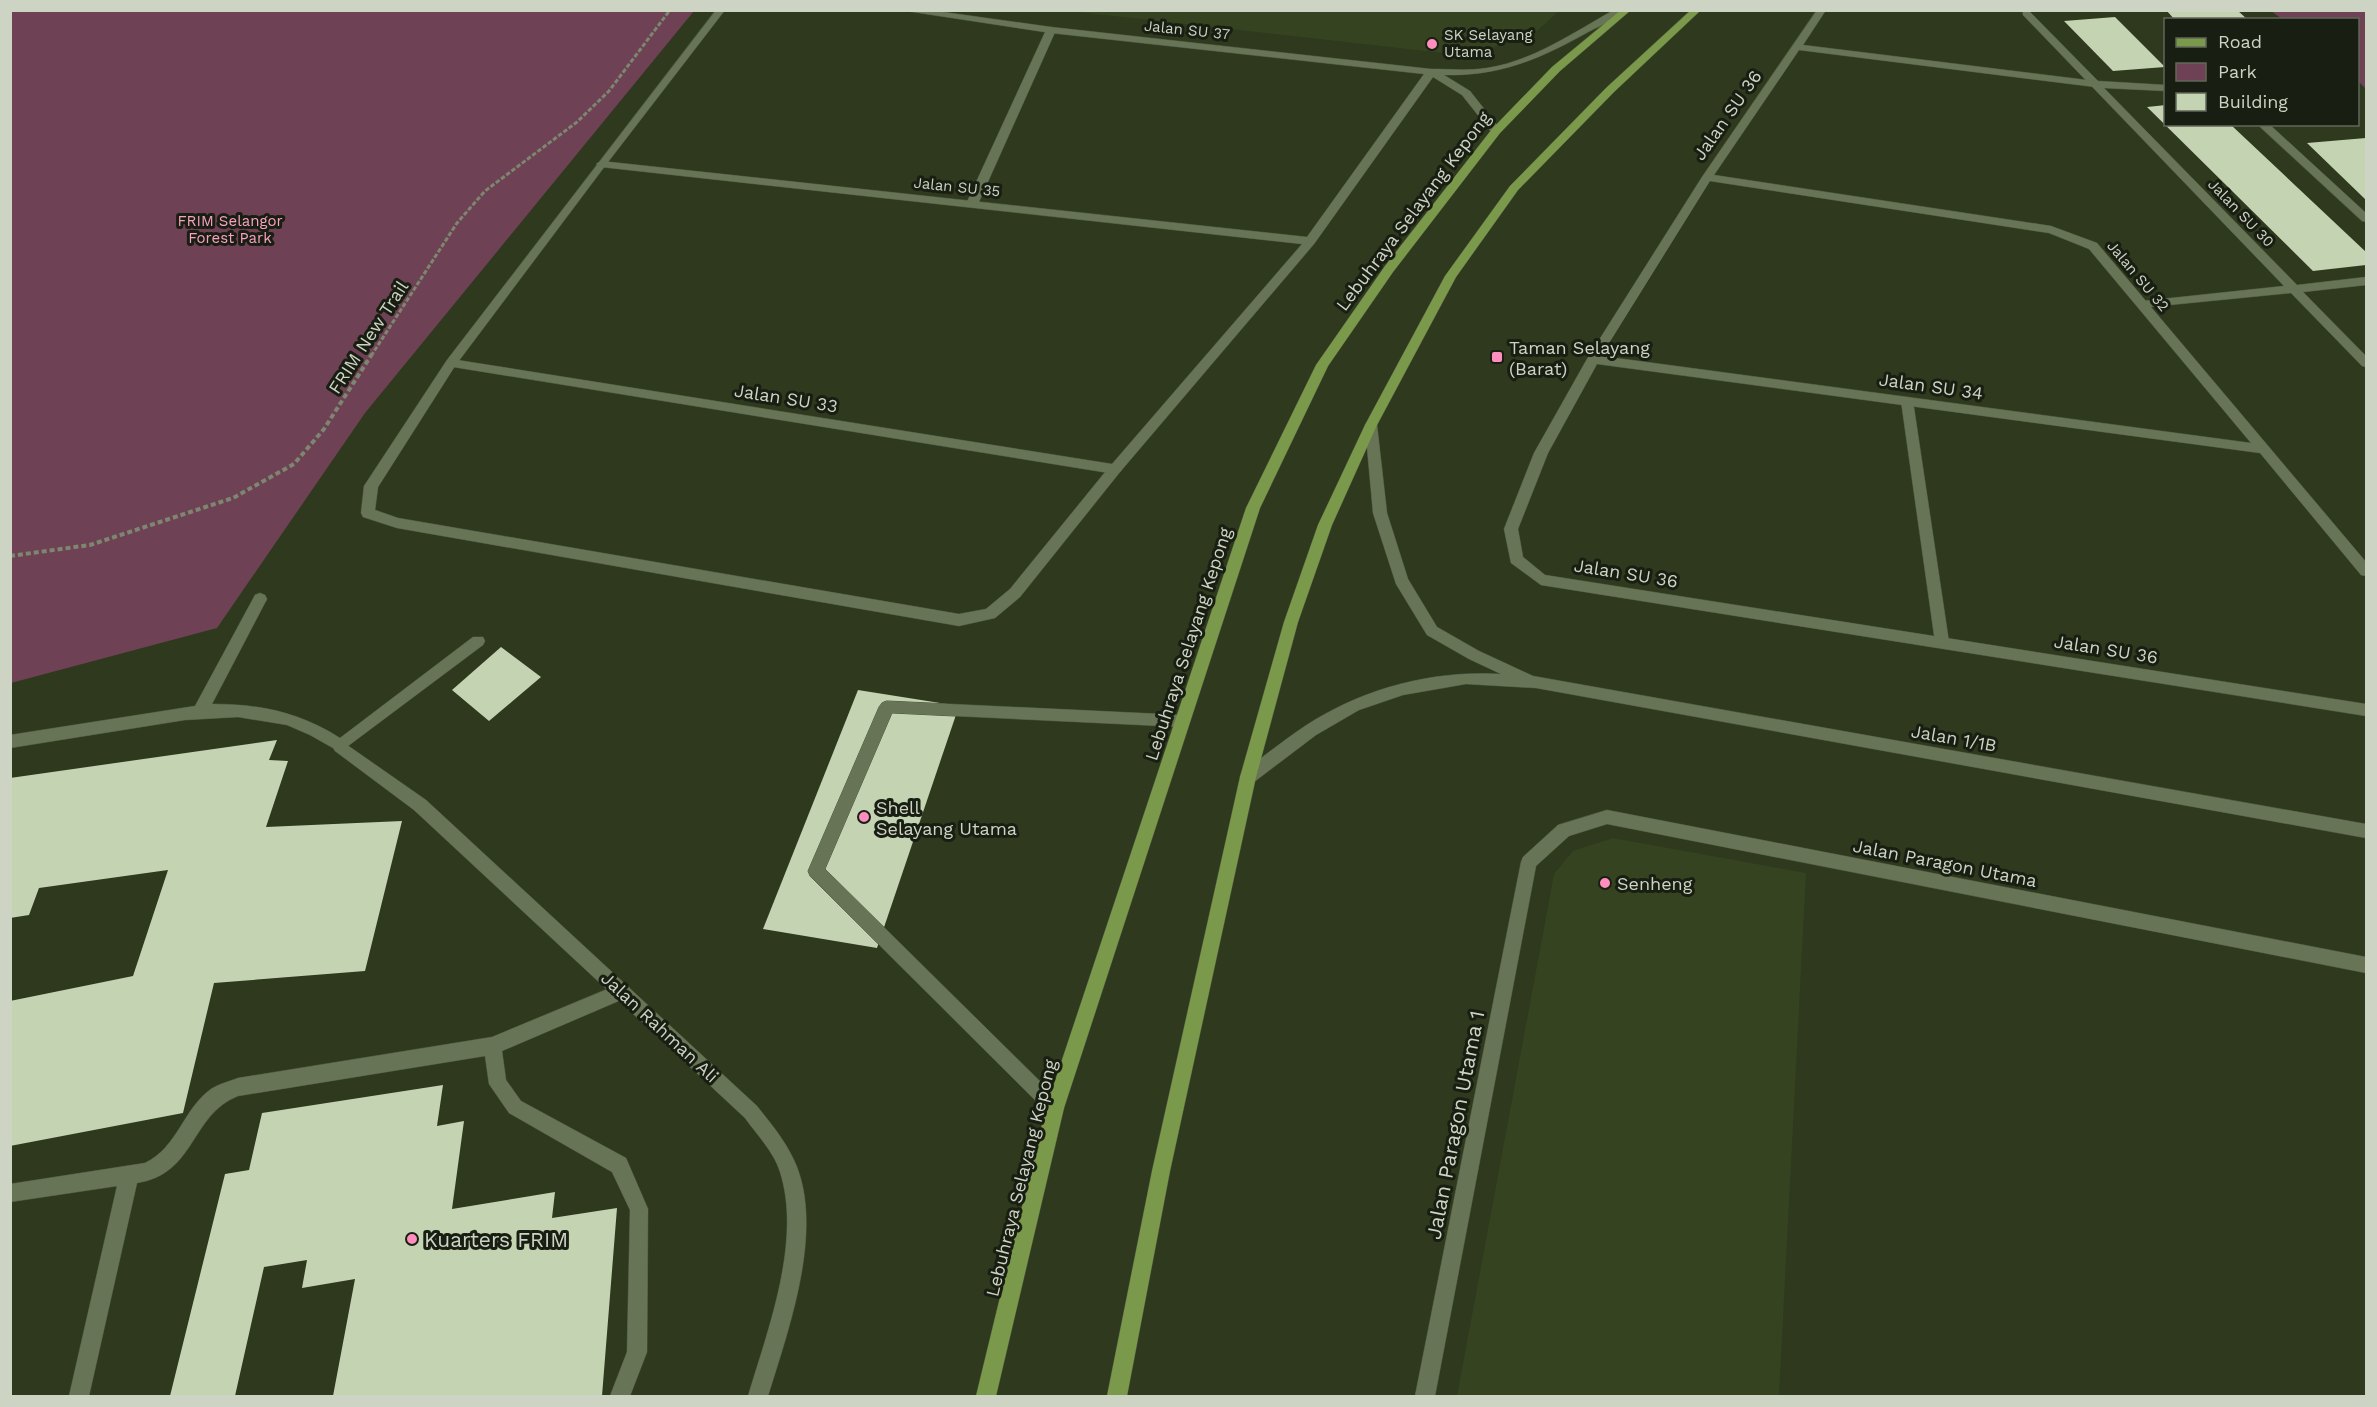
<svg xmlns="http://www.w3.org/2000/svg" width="2377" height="1407" font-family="'Work Sans',sans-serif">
<rect width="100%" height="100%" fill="#2e391d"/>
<g fill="#354320">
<polygon points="1069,11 1559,11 1537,31 1470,56"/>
<polygon points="1613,838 1806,873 1779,1396 1457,1396 1554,874 1573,851"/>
</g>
<g fill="#6e4254">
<polygon points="11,10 694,10 694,11 365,413 217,628 11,683"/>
<polygon points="2271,11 2366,11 2366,89 2358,81 2358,20 2282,19"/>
</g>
<g fill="#c4d3b2">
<polygon points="2166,10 2237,10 2248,20 2175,20"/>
<polygon points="2115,17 2165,67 2113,71 2064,21"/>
<polygon points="2166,105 2166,124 2230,124 2366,252 2366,265 2313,271 2147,107"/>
<polygon points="2366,138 2366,200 2307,143"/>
<polygon points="501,647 541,677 489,721 452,690"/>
<polygon points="858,690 959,706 877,948 763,929"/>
<polygon points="277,740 269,760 288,761 266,827 402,821 365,971 214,983 183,1113 10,1146 10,1001 133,976 168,870 39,888 29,915 10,918 10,778"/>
<polygon points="443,1085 437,1126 464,1121 452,1209 555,1192 552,1218 617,1208 602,1396 333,1396 355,1279 302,1288 307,1260 264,1267 235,1396 170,1396 225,1174 249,1170 262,1113"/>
</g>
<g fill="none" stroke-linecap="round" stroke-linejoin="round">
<g stroke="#4d563e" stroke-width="1">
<g id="lane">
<polygon points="716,10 725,10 605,166 455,366 378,487 375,510 398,518 959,614 986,609 1010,589 1110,466 1120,466 1122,469 1120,472 1020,597 995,618 959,626 397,528 363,517 361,513 364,486 447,360"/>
<polygon points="2023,11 2029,11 2098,81 2166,85 2166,91 2104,88 2297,285 2366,277 2366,285 2303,292 2366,356 2366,367 2362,366 2291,293 2139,308 2139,302 2143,301 2284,286 2023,15"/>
<polygon points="1051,27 1056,30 978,204 972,207 968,206 966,204 1046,30"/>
<polygon points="2257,124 2269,124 2366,213 2366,222 2362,221"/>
<polygon points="1907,397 1913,401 1949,642 1947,646 1937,646 1935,642 1901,401"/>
<path d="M 260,593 L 265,595 L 267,599 L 212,704 C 259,704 299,712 340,738 L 473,637 L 483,637 L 485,641 L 483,645 L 340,752 L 310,735 L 287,725 L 238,717 L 185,720 L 10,748 L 10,735 L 195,706 L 255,595 Z"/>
<polygon points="887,701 1182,715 1187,717 1190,721 1187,725 1182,727 892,713 825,869 1061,1102 1064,1108 1061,1114 1055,1117 1049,1114 810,876 808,871 879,707 882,703"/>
<path d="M 622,983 L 628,985 L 631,991 L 628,997 L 502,1051 L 506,1080 L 521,1101 L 626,1158 L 648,1209 L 647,1352 L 630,1396 L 610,1396 L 627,1352 L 630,1210 L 612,1172 L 509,1113 L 489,1084 L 485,1056 L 238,1096 C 190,1115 196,1174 137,1183 L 89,1396 L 69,1396 L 117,1186 L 10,1202 L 10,1184 L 145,1163 C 178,1147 183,1109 211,1089 C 219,1084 230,1081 238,1078 L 492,1037 Z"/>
</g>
</g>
<g stroke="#4d563e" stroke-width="1">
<g id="street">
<path d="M 900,10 L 929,10 L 1051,27 L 1431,69 C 1450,69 1468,71 1487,68 C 1533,61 1574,32 1614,10 L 1626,10 C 1616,19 1602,25 1590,31 C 1540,59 1501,76 1444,75 L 1470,91 L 1500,129 L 1500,133 L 1492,133 L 1462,95 L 1433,77 L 1314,244 L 1120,472 L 1115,474 L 447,366 L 445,363 L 451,359 L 1112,464 L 1302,244 L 601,167 L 596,164 L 601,161 L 1307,237 L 1424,74 L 1051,33 Z"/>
<path d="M 1817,10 L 1826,10 L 1803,45 L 2095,81 L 2100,84 L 2095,87 L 1799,50 L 1714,175 L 2051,226 L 2097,243 L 2366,562 L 2366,576 L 2361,575 L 2260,453 L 1597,364 L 1548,453 L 1518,529 L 1523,557 L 1545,575 L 2366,704 L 2366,716 L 1541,585 L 1511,563 L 1504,529 L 1534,453 L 1587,359 L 1702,177 ZM 1710,181 L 2049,233 L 2089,249 L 2251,443 L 1601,356 Z"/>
<path d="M 340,740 L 426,800 L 757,1106 C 772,1125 788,1144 797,1167 C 823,1235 788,1331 768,1396 L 748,1396 C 768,1329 802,1241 780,1172 C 774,1152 757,1135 745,1118 L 414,810 L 335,751 L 332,746 L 335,741 Z"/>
<polygon points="1607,810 2366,957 2366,973 1607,824 1569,836 1536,866 1435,1396 1415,1396 1521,862 1523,857 1558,825"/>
</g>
</g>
<g stroke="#4d563e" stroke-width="1">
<path id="secondary" d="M 1371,420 L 1377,425 L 1387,513 L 1408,579 L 1437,627 L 1479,651 L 1533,676 L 2366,824 L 2366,838 L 1536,688 L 1466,684 L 1403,695 L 1359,710 L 1316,735 L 1254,782 L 1248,784 L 1242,782 L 1240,777 L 1242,772 C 1263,757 1284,740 1305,726 C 1363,688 1433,670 1501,674 L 1469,659 L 1427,635 L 1396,584 L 1373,513 L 1365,425 Z"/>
</g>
<g stroke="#4d563e" stroke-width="1">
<g id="primary">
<polygon points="1621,10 1631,10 1560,71 1500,133 1393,272 1328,366 1260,508 1064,1108 996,1396 976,1396 1046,1108 1246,508 1316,365 1385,266 1492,129 1552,67"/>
<polygon points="1691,10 1701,10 1614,92 1518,190 1456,277 1377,425 1332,525 1298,622 1256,777 1170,1171 1127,1396 1107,1396 1152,1171 1240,777 1284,622 1318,525 1365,425 1445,276 1510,186 1606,88"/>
</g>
</g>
<g stroke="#7d8670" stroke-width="3" stroke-dasharray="4.5 2" stroke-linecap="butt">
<polyline points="10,14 11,10"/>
<polyline points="371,356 457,223 485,191 577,122 609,91 670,10"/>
</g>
<polyline stroke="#7d8670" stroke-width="4" stroke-dasharray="5 3" stroke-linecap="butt" points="10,556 90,545 233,498 294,464 324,429 372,354"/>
<use href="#lane" fill="#677456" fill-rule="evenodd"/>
<use href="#street" fill="#677456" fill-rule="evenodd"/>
<use href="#secondary" fill="#677456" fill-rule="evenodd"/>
<use href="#primary" fill="#7b994b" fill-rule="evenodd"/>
</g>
<g fill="#fe8ebd" stroke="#191e12" stroke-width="2">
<circle cx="1432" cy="44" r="6"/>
<rect x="1491" y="351" width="12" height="12" rx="3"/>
<circle cx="864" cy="817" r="6"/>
<circle cx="1605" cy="883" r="6"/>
<circle cx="412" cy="1239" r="6"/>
</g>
<g text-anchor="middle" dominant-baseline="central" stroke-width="6" stroke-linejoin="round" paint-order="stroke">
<g font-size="15" fill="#cdd4c4" stroke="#191e12">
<text transform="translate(1187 30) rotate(6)">Jalan SU 37</text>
<text transform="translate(957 187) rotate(6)">Jalan SU 35</text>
<text transform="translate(2241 213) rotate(46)">Jalan SU 30</text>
<text transform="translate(2138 276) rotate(50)">Jalan SU 32</text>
</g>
<g font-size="15" fill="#cdd4c4" stroke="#191e12" text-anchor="start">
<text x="1444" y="35">SK Selayang<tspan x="1444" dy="17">Utama</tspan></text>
</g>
<g font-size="15" fill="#f8a1c4" stroke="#191e12">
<text x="230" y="221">FRIM Selangor<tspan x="230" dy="17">Forest Park</tspan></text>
</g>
<g font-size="18" fill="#cdd4c4" stroke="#191e12">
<text transform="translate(1727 115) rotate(-55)">Jalan SU 36</text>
<text transform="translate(1413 211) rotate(-53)">Lebuhraya Selayang Kepong</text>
<text transform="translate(368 337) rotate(-57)">FRIM New Trail</text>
<text transform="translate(1931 386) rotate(8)">Jalan SU 34</text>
<text transform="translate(786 398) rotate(9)">Jalan SU 33</text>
<text transform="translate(1626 573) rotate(9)">Jalan SU 36</text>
<text transform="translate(1188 644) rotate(-72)">Lebuhraya Selayang Kepong</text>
<text transform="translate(2106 649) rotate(9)">Jalan SU 36</text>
<text transform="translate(1954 738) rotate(10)">Jalan 1/1B</text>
<text transform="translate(1945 863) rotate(11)">Jalan Paragon Utama</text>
<text transform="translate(660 1027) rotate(43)">Jalan Rahman Ali</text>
<text transform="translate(1021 1178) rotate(-76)">Lebuhraya Selayang Kepong</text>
</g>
<g font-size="18" fill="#cdd4c4" stroke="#191e12" text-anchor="start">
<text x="1509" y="347">Taman Selayang<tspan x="1509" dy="21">(Barat)</tspan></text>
<text x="876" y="807">Shell<tspan x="876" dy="21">Selayang Utama</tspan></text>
<text x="1617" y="883">Senheng</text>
</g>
<g font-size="21" fill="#cdd4c4" stroke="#191e12">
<text transform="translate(1455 1125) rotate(-79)">Jalan Paragon Utama 1</text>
</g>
<g font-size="21" fill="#cdd4c4" stroke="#191e12" text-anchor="start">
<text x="424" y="1239">Kuarters FRIM</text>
</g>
</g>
<rect width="2377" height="1407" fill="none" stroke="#cdd4c4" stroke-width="24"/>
<rect x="2164" y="18" width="195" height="108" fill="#191e12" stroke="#616759" stroke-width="1.5"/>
<rect x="2176" y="38" width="30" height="9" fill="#7b994b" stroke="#616759" stroke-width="1.5"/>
<text x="2218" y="48" font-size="18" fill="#cdd4c4">Road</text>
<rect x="2176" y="63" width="30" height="18" fill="#6e4254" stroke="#616759" stroke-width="1.5"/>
<text x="2218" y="78" font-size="18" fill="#cdd4c4">Park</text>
<rect x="2176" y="93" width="30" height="18" fill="#c4d3b2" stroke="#616759" stroke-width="1.5"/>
<text x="2218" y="108" font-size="18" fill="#cdd4c4">Building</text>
</svg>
